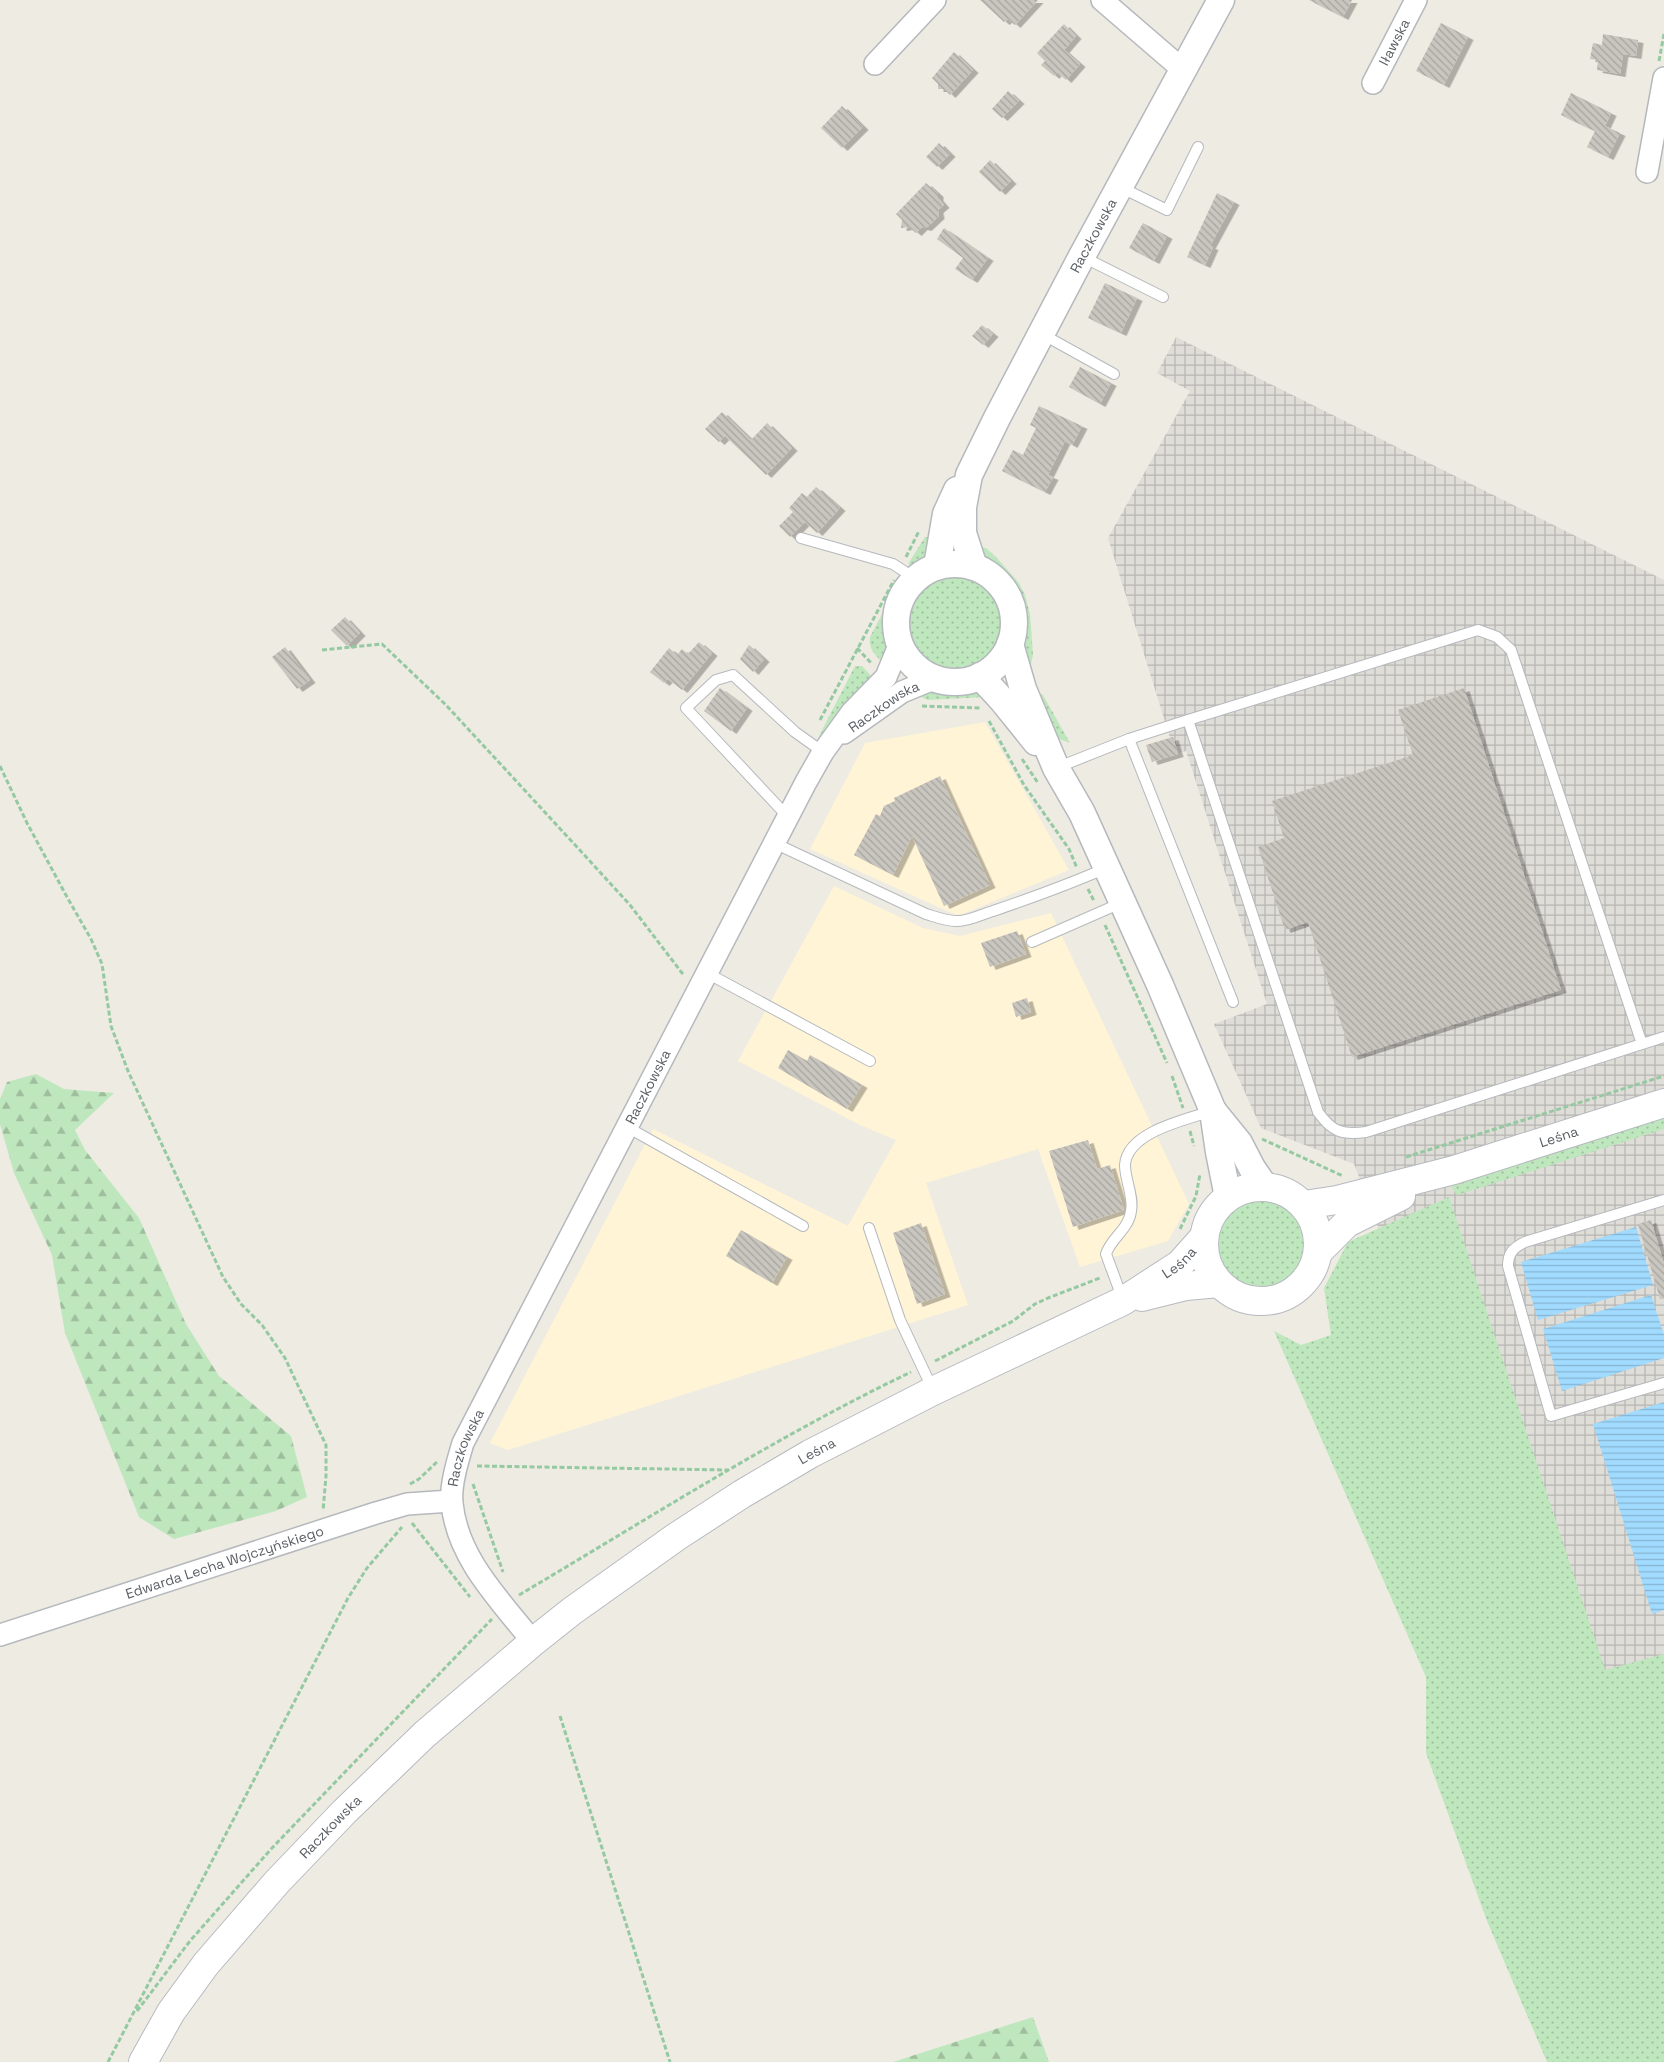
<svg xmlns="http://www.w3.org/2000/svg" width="1664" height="2062" font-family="'Space Grotesk',sans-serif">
<defs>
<pattern id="industrial-grid" width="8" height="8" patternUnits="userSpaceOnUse" patternTransform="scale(1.25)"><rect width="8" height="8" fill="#dfddd7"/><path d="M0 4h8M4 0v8" fill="none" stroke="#b8b6b2"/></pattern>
<pattern id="grass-dots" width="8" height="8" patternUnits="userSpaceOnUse" patternTransform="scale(1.25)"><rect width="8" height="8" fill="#bfe7bd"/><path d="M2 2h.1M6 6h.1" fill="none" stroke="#9ebe9d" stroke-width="1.8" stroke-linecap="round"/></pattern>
<pattern id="forest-firs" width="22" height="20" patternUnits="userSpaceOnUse" patternTransform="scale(1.25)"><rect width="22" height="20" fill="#bfe7bd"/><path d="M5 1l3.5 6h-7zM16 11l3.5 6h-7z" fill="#9ebe9d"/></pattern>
<pattern id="water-rules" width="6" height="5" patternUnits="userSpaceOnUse" patternTransform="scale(1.25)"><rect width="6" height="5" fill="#a1dbff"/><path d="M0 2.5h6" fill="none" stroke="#86b5d2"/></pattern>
<pattern id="building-back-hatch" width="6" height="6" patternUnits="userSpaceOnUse" patternTransform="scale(1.25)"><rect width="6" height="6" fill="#c9c6bf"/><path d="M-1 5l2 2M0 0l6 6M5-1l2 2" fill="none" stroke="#a6a49f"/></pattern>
<filter id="shadow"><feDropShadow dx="5.5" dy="3" stdDeviation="0" flood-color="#0004"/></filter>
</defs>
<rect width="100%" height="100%" fill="#eeebe2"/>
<g fill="#fff4d6">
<polygon points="985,722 1069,870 958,916 810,849 865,743"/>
<polygon points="834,886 923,928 960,936 1051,913 1189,1204 1168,1241 1080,1267 1038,1149 926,1183 968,1305 508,1450 490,1443 653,1129 848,1226 896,1140 860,1125 738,1061"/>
</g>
<polygon fill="url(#industrial-grid)" points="1176,337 1664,580 1664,1742 1568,1728 1354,1164 1261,1128 1214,1024 1267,1004 1186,751 1175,754 1108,538 1190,391 1157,373"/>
<g fill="url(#grass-dots)">
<polygon points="925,537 930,537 928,558 918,567 908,564"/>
<polygon points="973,547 986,548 996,557 1019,583 1025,595 1030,614 1033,655 1030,668 1022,642 1025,625 1022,604 1015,589 1005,575 981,558"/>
<circle cx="955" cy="623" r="59"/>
<path d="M 902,576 L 903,580 L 894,595 L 889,612 L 888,624 L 891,643 L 886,666 C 878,657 868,651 870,637 Z"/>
<polygon points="855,666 862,666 876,681 834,720 820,738 819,736"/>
<polygon points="930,689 973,692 985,697 928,700 912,693"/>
<polygon points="1035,691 1043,695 1070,743 1059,739 1054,734"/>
<polygon points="1664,1114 1664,1129 1457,1195 1449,1183"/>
<polygon points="1449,1197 1605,1670 1664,1654 1664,2062 1547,2062 1487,1921 1426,1753 1426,1677 1274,1331 1301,1345 1331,1335 1324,1288 1348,1242"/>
<circle cx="1263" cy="1244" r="45"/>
</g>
<g fill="url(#forest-firs)">
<polygon points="36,1074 64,1089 114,1093 75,1130 85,1150 139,1218 186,1324 219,1376 291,1436 307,1497 276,1511 174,1539 139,1517 65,1333 52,1255 14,1173 0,1124 0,1099 7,1082"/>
<polygon points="1033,2017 1049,2062 893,2062"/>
</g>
<g fill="url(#water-rules)">
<polygon points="1636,1227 1653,1285 1538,1320 1521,1262"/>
<polygon points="1651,1295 1664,1335 1664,1358 1562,1391 1543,1329"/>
<polygon points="1664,1402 1664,1610 1652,1614 1593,1424"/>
</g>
<g fill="url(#building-back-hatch)" filter="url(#shadow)">
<polygon points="980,0 1038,0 1015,25 1008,19 1004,22"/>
<polygon points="1309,0 1352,0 1343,17"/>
<polygon points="1441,23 1468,37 1444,85 1416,71"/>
<polygon points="1064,24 1076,36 1064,50 1080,64 1066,80 1057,72 1054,76 1041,65 1045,61 1037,53"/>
<polygon points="1603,34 1638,40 1636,56 1623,54 1620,74 1597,70 1598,60 1590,59 1593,43 1602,45"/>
<polygon points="954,52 973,70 950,95 944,89 938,89 938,84 932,78"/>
<polygon points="1008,91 1019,101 1002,118 992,109"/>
<polygon points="1571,93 1611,113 1605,126 1620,133 1608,157 1587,147 1595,131 1561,115"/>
<polygon points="842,106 863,127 842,148 821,128"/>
<polygon points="939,143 950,154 937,167 926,157"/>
<polygon points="990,160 1011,181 1000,192 979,172"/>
<polygon points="926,183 938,194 938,198 944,205 938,210 939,216 926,228 922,227 916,233 909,227 901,228 902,220 896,214"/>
<polygon points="1217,193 1234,202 1210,246 1213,247 1205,265 1187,257"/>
<polygon points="1143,223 1167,236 1154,261 1129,248"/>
<polygon points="944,228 988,258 972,280 955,269 963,258 937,239"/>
<polygon points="1105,283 1137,298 1121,333 1088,318"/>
<polygon points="982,325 993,334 983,345 972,336"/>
<polygon points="1080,367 1111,383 1100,404 1069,387"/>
<polygon points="1039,406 1082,426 1072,445 1065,441 1048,475 1053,477 1045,492 1002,471 1013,450 1023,455 1036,428 1030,425"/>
<polygon points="722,412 751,440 767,423 792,448 766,475 725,436 719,442 705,429"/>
<polygon points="816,487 840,508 817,533 805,522 790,537 779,526 793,512 789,508 802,493 807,497"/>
<polygon points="345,617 360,633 347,646 331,630"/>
<polygon points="699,642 712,653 682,690 668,679 664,683 650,672 669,648 677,655 682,649 688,654"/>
<polygon points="749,645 764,659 753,672 740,659"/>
<polygon points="285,647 310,680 297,689 272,657"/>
<polygon points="720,688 747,708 731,731 704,711"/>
<polygon points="1464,688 1561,990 1352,1057 1308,922 1285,930 1258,847 1284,838 1272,801 1413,755 1398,710"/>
<polygon points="1173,737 1178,754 1152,762 1146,745"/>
<polygon points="940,776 990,885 944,906 912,836 893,875 854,855 876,814 880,816 884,806 895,801 894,798"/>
<polygon points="1017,931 1026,954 990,967 981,943"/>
<polygon points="1027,998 1031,1012 1016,1017 1012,1003"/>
<polygon points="788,1050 807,1061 810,1055 862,1085 847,1109 778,1068"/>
<polygon points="1088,1140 1097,1169 1110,1165 1124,1210 1073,1227 1049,1151"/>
<polygon points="1651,1220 1664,1264 1664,1299 1660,1299 1638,1224"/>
<polygon points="921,1223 945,1294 917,1304 893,1233"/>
<polygon points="741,1230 787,1257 772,1283 726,1256"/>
</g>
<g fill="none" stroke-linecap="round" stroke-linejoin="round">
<g stroke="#b5b9bd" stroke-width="12">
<g id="service">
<polyline points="1120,187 1167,210 1198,147"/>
<polyline points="1083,257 1163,297"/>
<polyline points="1042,334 1114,374"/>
<polyline points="801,538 893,564 916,579"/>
<polyline points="1188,720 1129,739 1233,1002"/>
<polyline points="1056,768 1129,739"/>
<polyline points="788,817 686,708 716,680 733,675 795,732 823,752"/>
<path d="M 774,843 L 926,914 C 936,917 946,921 956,921 C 968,922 982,914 993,911 C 1031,898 1070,884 1106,868"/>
<polyline points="1032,942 1121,903"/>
<polyline points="707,973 870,1061"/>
<path d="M 1642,1044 L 1511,650 L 1497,637 L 1478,630 L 1188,720 L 1318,1112 C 1332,1132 1342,1135 1366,1132 L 1664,1037"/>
<polyline points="627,1127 803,1226"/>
<path d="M 1664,1200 L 1525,1242 C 1513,1248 1508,1253 1508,1266 L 1551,1416 L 1664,1383"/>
<polyline points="869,1228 900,1320 933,1390"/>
<path d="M 1123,1300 L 1106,1254 C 1111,1238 1129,1229 1131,1211 C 1134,1197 1125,1180 1125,1165 C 1127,1132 1185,1120 1212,1111"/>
</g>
</g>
<g stroke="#b5b9bd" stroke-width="24">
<g id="minor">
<polyline points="1102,0 1182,69"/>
<polyline points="875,64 935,0"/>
<path id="s1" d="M 1373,83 L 1416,0"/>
<polyline points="1647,172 1664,78"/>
<path id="s2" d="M 844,733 L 902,692 L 936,678"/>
<path id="s3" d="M 0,1635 L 376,1513 L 407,1504 L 451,1501"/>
<path id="s4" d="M 533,1642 C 500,1600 457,1558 452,1503 C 450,1485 458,1460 463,1443 L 806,782 L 823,752 L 852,712 L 886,677 L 900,643"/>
</g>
</g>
<g stroke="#b5b9bd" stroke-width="29">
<g id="tertiary">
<circle cx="955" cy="623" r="59"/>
<polyline points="937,566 946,514 957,490"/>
<path id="s5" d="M 974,567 L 963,533 L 963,507 L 969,475 L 997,418 L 1082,256 L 1221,0"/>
<polyline points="1010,644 1023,689 1056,768 1082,813 1160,985 1213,1111 1219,1152 1228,1197"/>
<polyline points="980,676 1003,701 1036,742"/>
<polyline points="1213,1111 1239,1143 1252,1168 1265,1187"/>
</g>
</g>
<g stroke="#b6bac0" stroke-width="30">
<g id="secondary">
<circle cx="1261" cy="1244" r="57"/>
<path id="s6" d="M 1304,1205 L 1337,1200 L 1454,1170 L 1664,1103"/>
<polyline points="1319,1251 1347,1223 1401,1196"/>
<polyline points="1142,1297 1186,1286 1219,1283"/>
<path id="s7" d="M 143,2062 L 171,2012 L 206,1964 L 277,1882 L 344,1812 L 425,1734 L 533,1642 L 572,1611 L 676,1537 L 742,1494 L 810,1454 L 933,1391 L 1123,1301 L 1180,1264 L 1204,1237"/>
</g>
</g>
<g stroke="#95c9a2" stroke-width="3" stroke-dasharray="5 2.5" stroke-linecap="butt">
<polyline points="1659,61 1664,34"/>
<polyline points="906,557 919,531"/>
<polyline points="857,648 872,664"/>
<polyline points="322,650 382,644 446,705 577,847 630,905 682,973 685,975"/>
<polyline points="922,706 981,708"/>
<polyline points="820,720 894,580"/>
<polyline points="989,721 1024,785 1069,849 1077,868"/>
<polyline points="1022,759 1038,783"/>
<polyline points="0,766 27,823 67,897 91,939 102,964 111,1026 128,1071 223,1277 241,1304 262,1325 285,1358 326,1445 326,1476 323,1511"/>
<polyline points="1088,889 1094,901"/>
<polyline points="1105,925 1167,1063"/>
<polyline points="1172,1076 1183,1108"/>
<polyline points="1190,1131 1194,1146"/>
<polyline points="1262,1139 1343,1176"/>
<polyline points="1406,1157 1664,1076"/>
<polyline points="1180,1229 1196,1196 1200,1174"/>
<polyline points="935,1361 1013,1321 1035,1304 1048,1298 1100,1278"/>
<polyline points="477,1466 728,1470"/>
<polyline points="410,1484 419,1479 438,1461"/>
<polyline points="473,1484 503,1572"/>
<polyline points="412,1523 470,1597"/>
<path d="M 519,1595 C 648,1519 775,1437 911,1372"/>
<polyline points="560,1716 670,2062"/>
<polyline points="137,2011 190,1941 272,1848 492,1619"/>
<polyline points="108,2062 348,1598 367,1568 402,1527"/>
</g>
<use href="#service" stroke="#fff" stroke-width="10"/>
<use href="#minor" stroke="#fff" stroke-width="21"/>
<use href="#tertiary" stroke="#fff" stroke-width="26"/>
<use href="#secondary" stroke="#fff" stroke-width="28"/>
</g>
<g text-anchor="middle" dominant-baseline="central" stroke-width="4" stroke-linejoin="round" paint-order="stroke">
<g font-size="14" fill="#5a5f64" stroke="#fff">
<text stroke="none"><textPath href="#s1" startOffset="46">Iławska</textPath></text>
<text stroke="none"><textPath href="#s5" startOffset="364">Raczkowska</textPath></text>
<text stroke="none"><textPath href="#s2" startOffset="48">Raczkowska</textPath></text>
<text stroke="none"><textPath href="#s4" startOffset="626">Raczkowska</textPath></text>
<text stroke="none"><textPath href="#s6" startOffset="264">Leśna</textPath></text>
<text stroke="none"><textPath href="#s7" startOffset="1328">Leśna</textPath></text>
<text stroke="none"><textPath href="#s4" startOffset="221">Raczkowska</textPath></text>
<text stroke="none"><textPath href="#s7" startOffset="919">Leśna</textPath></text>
<text stroke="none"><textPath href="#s3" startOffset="236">Edwarda Lecha Wojczyńskiego</textPath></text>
<text stroke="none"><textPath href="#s7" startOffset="302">Raczkowska</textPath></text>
</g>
</g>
</svg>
